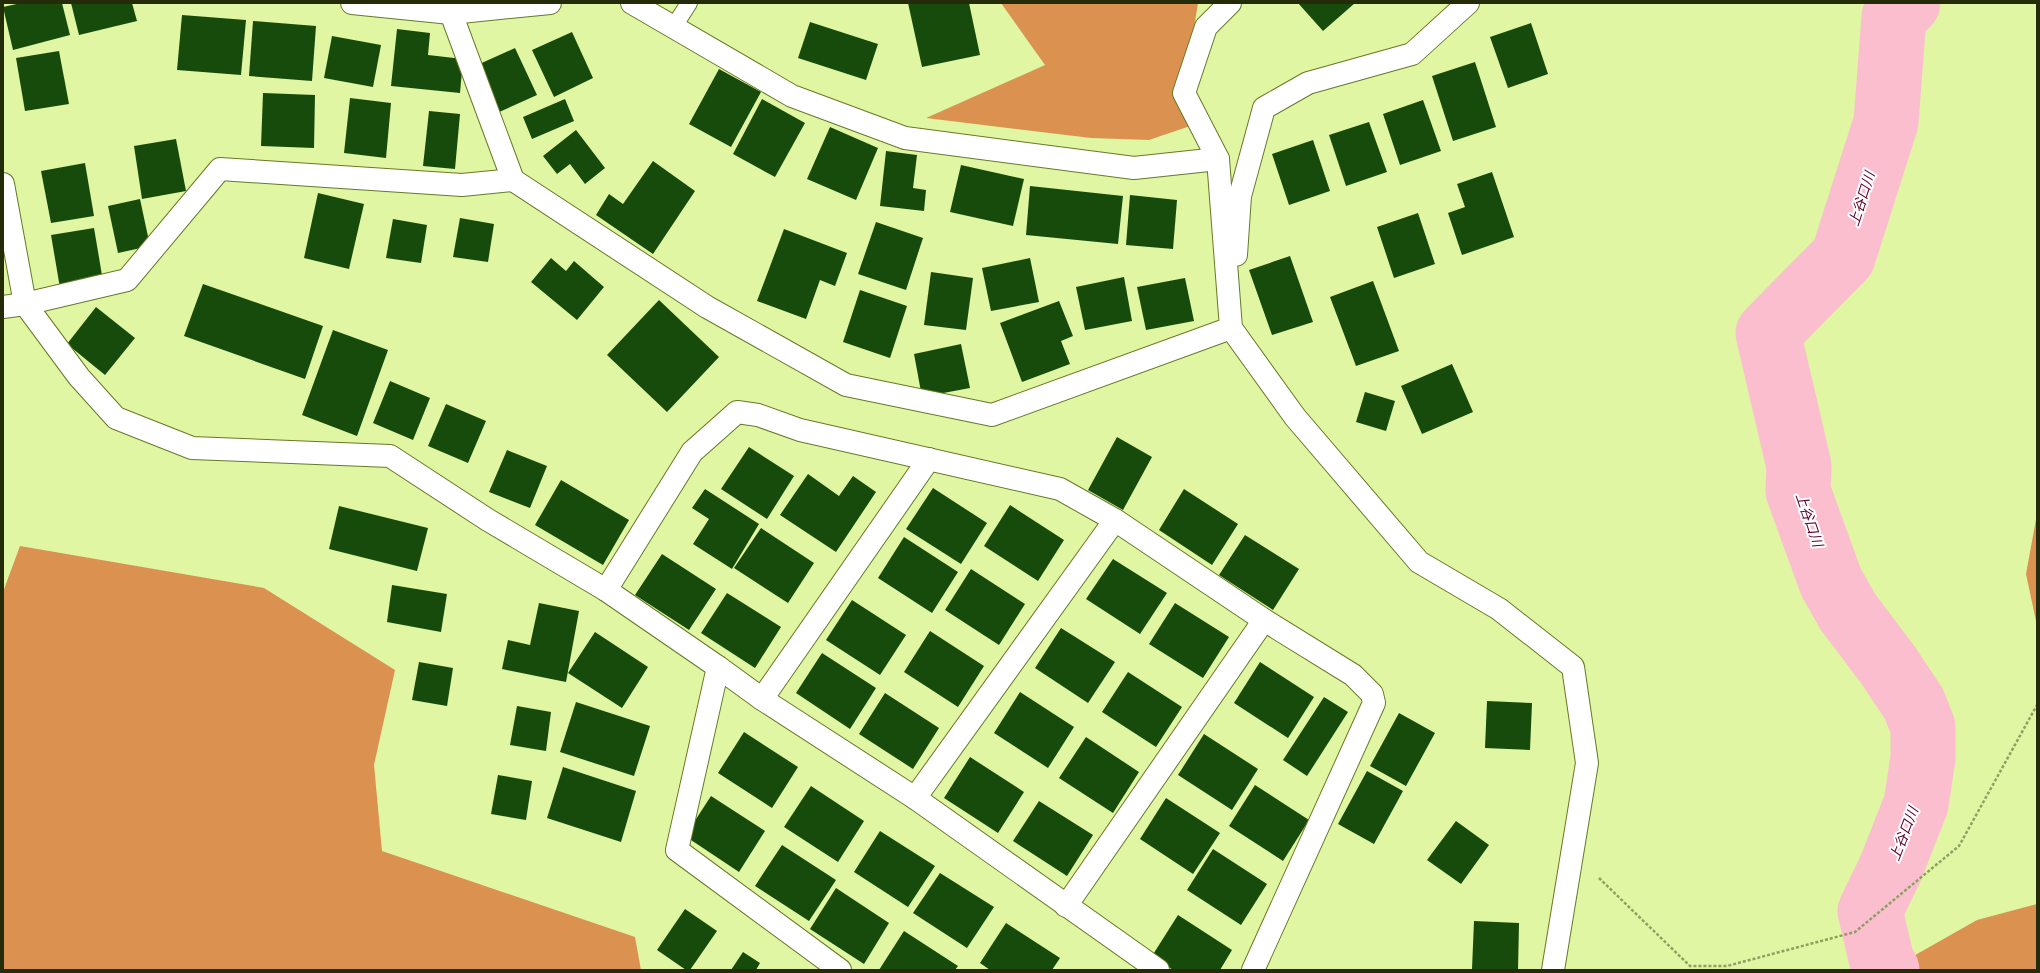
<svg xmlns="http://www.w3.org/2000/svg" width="2040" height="973" font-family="Karla,'Noto Sans JP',sans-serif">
<rect width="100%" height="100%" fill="#e0f6a3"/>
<g fill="#db9250">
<polygon points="1001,3 1198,3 1189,59 1193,125 1149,140 1091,138 926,118 1045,65"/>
<polygon points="2037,514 2037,626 2026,574"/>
<polygon points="20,546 264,588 395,670 374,765 382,851 635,937 641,970 3,970 3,592"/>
<polygon points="2037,904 2037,970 1917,970 1910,958 1977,920"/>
</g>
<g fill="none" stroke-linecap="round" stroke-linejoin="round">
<polyline stroke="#fabecf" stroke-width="65" points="1887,970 1882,962 1870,911 1890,870 1916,804 1923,758 1923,727 1914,704 1888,665 1848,612 1831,582 1798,491 1799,466 1768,333 1843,257 1886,122 1894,17 1908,3"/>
</g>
<g fill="#174b0c">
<polygon points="21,3 62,3 70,35 13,50 3,7"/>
<polygon points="71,3 132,3 137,21 79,35"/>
<polygon points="908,3 969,3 980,55 922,67"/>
<polygon points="1298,3 1355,3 1323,31"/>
<polygon points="182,15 246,20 241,75 177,70"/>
<polygon points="253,21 316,26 312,81 249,76"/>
<polygon points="810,22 878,44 866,80 798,58"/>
<polygon points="1531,23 1548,74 1508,88 1490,37"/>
<polygon points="397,29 430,33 428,55 463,59 460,93 391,86"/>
<polygon points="572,32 593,78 554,97 532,50"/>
<polygon points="332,36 381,45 373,87 324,78"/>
<polygon points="515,48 537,95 497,113 475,66"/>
<polygon points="59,51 69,104 25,111 16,58"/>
<polygon points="1475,62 1496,127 1453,141 1432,76"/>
<polygon points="719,69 761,92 731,147 689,124"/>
<polygon points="263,93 315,95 314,148 261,146"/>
<polygon points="350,98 391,103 386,158 344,153"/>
<polygon points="565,99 574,121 532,139 523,117"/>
<polygon points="762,99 805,123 775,177 733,154"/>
<polygon points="1423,100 1441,151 1400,165 1383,114"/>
<polygon points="429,111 460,114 455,169 423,166"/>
<polygon points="1369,122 1387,172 1346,186 1329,135"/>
<polygon points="830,127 878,148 856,200 807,179"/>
<polygon points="576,130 605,168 585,184 570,164 557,174 543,156"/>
<polygon points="176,139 186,191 142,199 134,146"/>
<polygon points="1313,140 1330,191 1289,205 1272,154"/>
<polygon points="886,151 917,155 913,188 926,190 924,211 880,206"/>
<polygon points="653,161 695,191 653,254 596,215 609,194 623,204"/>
<polygon points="85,163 94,216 51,223 41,171"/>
<polygon points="961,165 1024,179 1013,226 950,212"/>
<polygon points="1492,172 1514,237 1462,255 1448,213 1465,207 1457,184"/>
<polygon points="1030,186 1123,196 1118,244 1026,235"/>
<polygon points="318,193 364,204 349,269 304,258"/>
<polygon points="1130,195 1177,200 1173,249 1126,245"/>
<polygon points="140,199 150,246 118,253 108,206"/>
<polygon points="1418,213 1435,264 1394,278 1377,227"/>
<polygon points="460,218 494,224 488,262 453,257"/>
<polygon points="393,219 427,225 421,263 386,258"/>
<polygon points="876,222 923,238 906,290 858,274"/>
<polygon points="94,228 103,281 60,288 51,235"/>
<polygon points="784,229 847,253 835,286 820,280 806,319 757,301"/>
<polygon points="1290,256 1313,322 1272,335 1249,270"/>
<polygon points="551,258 566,271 574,261 604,287 577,320 531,282"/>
<polygon points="1030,258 1039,302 991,311 982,268"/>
<polygon points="931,272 973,278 966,330 924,325"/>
<polygon points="1124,277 1132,321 1085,330 1076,287"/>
<polygon points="1185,278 1194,321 1146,330 1137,287"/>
<polygon points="1373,281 1399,351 1356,366 1330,297"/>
<polygon points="203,284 323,326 305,379 184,336"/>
<polygon points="860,290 907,306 890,358 843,342"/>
<polygon points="659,300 719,357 667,412 607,355"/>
<polygon points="1059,301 1073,336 1061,341 1070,364 1022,382 1000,323"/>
<polygon points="96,307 135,338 105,375 67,344"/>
<polygon points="333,330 388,350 357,436 302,415"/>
<polygon points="961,344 970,388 922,397 914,354"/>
<polygon points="1452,364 1473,412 1422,434 1401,386"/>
<polygon points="390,381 430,398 413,440 373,423"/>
<polygon points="1365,392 1395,401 1386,431 1356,422"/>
<polygon points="446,404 486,421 468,463 428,446"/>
<polygon points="1117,437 1152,457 1123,510 1088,490"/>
<polygon points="749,447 794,476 767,519 721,489"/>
<polygon points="507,450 547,466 530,508 489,492"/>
<polygon points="808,474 839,496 853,476 876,492 836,552 780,515"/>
<polygon points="561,480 629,520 603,565 535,525"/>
<polygon points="933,488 987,523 961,564 906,529"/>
<polygon points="705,489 759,524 732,569 693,544 709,519 692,508"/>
<polygon points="1184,489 1238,524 1212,565 1159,530"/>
<polygon points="1010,505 1064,540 1038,581 984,546"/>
<polygon points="339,506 428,528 417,571 329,549"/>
<polygon points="761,528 814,563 788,603 734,568"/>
<polygon points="1245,535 1299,569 1273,610 1219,575"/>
<polygon points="904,537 958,572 932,613 878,578"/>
<polygon points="662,554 716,589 689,630 635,595"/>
<polygon points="1113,559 1167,593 1140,634 1086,599"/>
<polygon points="971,569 1025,604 999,645 945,610"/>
<polygon points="392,585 447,594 441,632 387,622"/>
<polygon points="727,593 781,627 755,668 701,633"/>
<polygon points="852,600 906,635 880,675 826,640"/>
<polygon points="539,603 579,611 566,682 502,669 508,640 530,645"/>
<polygon points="1175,603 1229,637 1203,678 1149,644"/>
<polygon points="1061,628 1115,662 1088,703 1035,668"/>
<polygon points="930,631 984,666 958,707 904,672"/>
<polygon points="595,632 648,667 622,708 568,673"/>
<polygon points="822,653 876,688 850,729 796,693"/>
<polygon points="419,662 453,668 447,706 412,700"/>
<polygon points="1260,662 1314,697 1288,738 1234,703"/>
<polygon points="1128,672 1182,707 1156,747 1102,712"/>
<polygon points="1020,692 1074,727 1048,768 994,733"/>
<polygon points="885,693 939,728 913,769 859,734"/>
<polygon points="1324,697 1348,712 1307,776 1283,760"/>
<polygon points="1487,701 1532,703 1530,750 1485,748"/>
<polygon points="576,702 650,726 634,776 560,752"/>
<polygon points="517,706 551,712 546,751 510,745"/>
<polygon points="1399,713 1435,733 1406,786 1370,766"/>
<polygon points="744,732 798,767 772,808 718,773"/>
<polygon points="1204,734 1258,769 1232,810 1178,775"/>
<polygon points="1086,737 1139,772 1113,813 1059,778"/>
<polygon points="970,757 1024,792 998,833 944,798"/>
<polygon points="563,767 636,791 621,842 547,818"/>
<polygon points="1367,771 1403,791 1374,844 1338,824"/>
<polygon points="498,775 532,781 526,820 491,814"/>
<polygon points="1255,785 1309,820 1283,861 1229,826"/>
<polygon points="811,786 864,821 838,862 784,827"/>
<polygon points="711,796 765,831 739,872 685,836"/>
<polygon points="1166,798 1220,833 1193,874 1140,839"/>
<polygon points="1039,801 1093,835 1067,876 1013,841"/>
<polygon points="1456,821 1489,845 1461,884 1427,860"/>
<polygon points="880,831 935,866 908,907 854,872"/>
<polygon points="782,845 836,880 809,921 755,886"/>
<polygon points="1213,849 1267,884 1241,925 1187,890"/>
<polygon points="940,873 994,907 967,948 913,913"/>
<polygon points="836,888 889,923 864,964 810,929"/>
<polygon points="685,909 717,931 690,970 686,970 657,950"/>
<polygon points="1178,915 1232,950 1220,970 1173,970 1152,956"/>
<polygon points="1474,921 1519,923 1518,970 1472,969"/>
<polygon points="1006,923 1060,958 1052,970 990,970 980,963"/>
<polygon points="904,931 958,966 955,970 879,970"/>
<polygon points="743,952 760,963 756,970 731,970"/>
</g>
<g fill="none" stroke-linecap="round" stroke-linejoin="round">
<g stroke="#677928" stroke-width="18">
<polyline id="lane" points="673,28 689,3"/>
</g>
<g stroke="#677928" stroke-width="24">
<g id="street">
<polyline points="352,3 451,13 550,3"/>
<polyline points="452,3 451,13 513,180 707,307 846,385 992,415 1231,328"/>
<polyline points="632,3 792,96 905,138 1134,168 1218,159"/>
<polyline points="1230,3 1206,27 1184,93 1218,159 1231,328 1295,417 1419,562 1499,609 1573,667 1587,763 1553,970"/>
<polyline points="3,184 25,304 79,377 116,418 192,448 390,456 488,520 606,590 718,667 762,699 915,798 1158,970"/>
<polyline points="1236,255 1240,196 1264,108 1308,83 1412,54 1468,3"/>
<polyline points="3,307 25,304 127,280 220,169 462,185 513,180"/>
<polyline points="606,590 692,452 737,412 758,415 800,430 1060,489 1115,520 1264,620 1353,675 1372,694 1374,703 1253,970"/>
<polyline points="718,667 677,850 840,970"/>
<polyline points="762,699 929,459"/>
<polyline points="915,798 1115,520"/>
<polyline points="1066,906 1264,620"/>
</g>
</g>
<polyline stroke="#8f9f61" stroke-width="2.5" stroke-dasharray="3 2" stroke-linecap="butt" points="1599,878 1690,966 1727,966 1855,932 1959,846 2037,705"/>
<use href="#lane" stroke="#fff" stroke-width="16"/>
<use href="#street" stroke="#fff" stroke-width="22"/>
</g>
<g text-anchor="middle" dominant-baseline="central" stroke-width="4" stroke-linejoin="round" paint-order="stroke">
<g font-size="14" font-style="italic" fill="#5a032c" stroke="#fff">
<text transform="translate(1862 199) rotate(-72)">上谷口川</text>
<text transform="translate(1809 520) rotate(71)">上谷口川</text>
<text transform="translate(1904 834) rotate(-69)">上谷口川</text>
</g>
</g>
<rect width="2040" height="973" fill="none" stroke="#232b09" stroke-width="8"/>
</svg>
